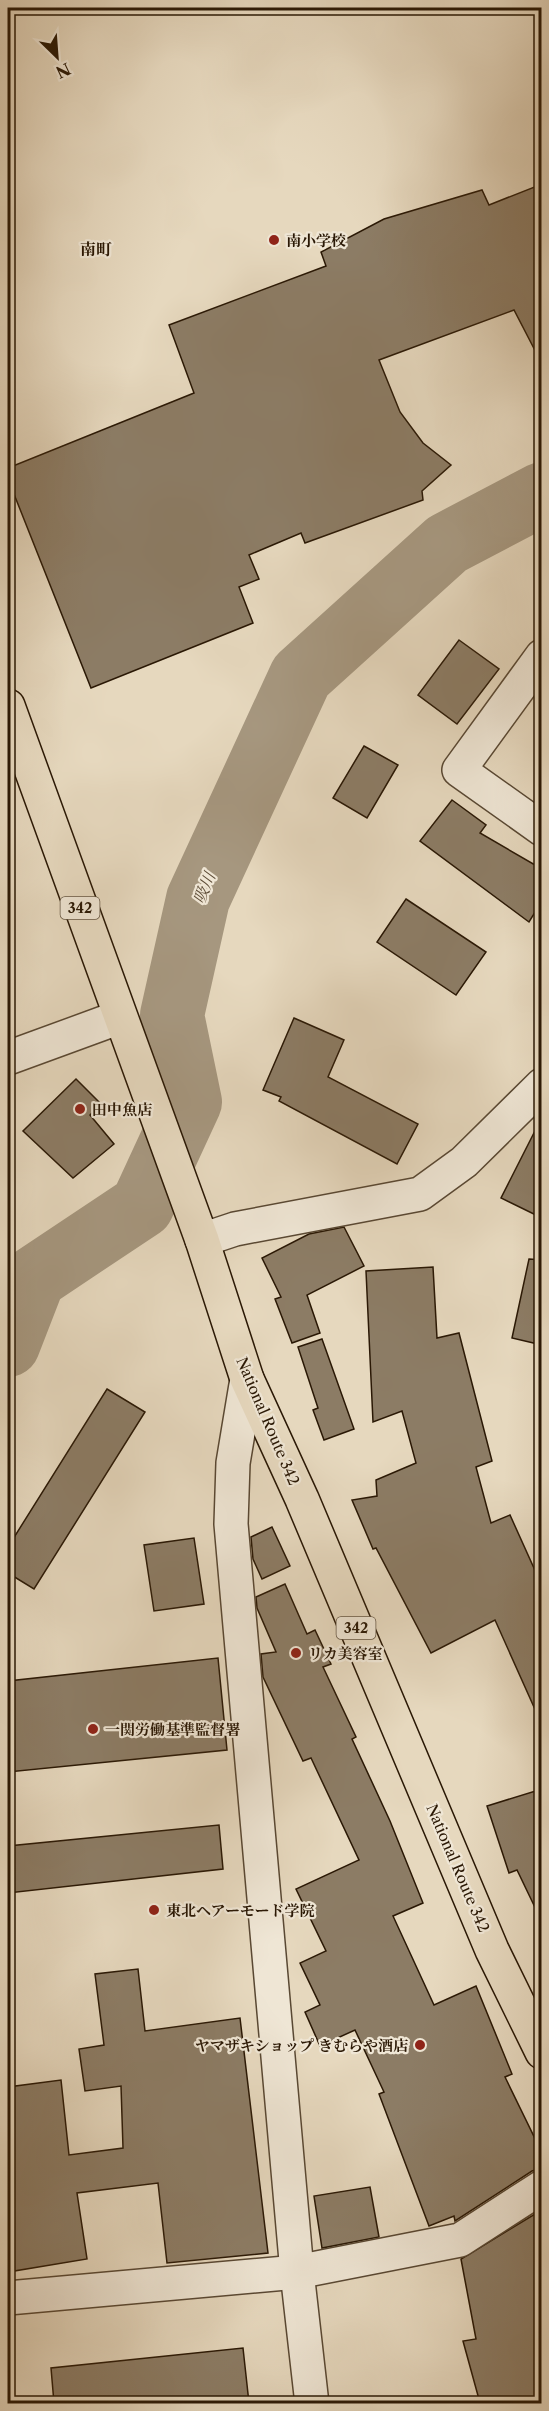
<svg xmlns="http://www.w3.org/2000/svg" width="549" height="2411" font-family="'Libre Caslon Text','Noto Serif JP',serif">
<rect width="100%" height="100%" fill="#e6d8be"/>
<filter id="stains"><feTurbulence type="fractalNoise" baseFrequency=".00333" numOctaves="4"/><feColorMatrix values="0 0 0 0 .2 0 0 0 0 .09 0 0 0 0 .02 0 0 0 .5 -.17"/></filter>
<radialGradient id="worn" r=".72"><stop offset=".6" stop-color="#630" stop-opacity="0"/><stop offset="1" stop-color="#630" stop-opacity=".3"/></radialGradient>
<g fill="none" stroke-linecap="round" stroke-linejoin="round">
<polyline stroke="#a6977f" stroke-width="64" points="8,1345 34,1278 142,1206 190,1102 172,1015 198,899 301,676 447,544 542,494"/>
</g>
<g fill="#8c7c65" stroke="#2a1805" stroke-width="1.5">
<polygon points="542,184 542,364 514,310 379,360 400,412 423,443 451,465 422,491 423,500 305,543 301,533 249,555 259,579 239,587 253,623 91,688 8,479 8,468 194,393 169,325 326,266 321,252 384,219 482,190 489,205"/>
<polygon points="459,640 499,669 457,724 418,695"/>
<polygon points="364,746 398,765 367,818 333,798"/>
<polygon points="452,800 486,825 480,833 542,869 542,901 529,922 420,841"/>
<polygon points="406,899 486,952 456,995 377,942"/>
<polygon points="294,1018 344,1040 328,1077 418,1124 397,1164 279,1101 281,1097 263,1090"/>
<polygon points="76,1079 101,1104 90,1115 114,1144 73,1178 23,1131"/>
<polygon points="542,1117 542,1218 501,1198"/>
<polygon points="344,1227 364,1266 307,1295 320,1333 292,1343 275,1299 281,1297 262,1258 309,1234"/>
<polygon points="529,1259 542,1260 542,1345 512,1338"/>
<polygon points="433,1267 437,1338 459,1333 492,1461 476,1467 491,1523 510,1515 542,1586 542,1725 495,1620 431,1653 376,1548 373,1549 352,1500 377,1496 376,1480 416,1463 402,1411 373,1422 366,1271"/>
<polygon points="322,1339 354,1429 324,1440 313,1410 318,1408 298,1347"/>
<polygon points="107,1389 145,1412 34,1589 8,1573 8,1547"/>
<polygon points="272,1527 290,1566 262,1579 253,1559 251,1537"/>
<polygon points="194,1538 204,1604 154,1611 144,1545"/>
<polygon points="285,1584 307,1634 315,1630 331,1664 323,1667 356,1737 352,1739 390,1821 423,1903 393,1916 434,2005 476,1986 512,2074 505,2077 542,2153 542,2168 532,2171 455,2221 454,2216 429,2226 379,2094 384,2092 355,2030 320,2046 305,2012 320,2005 300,1963 326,1951 296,1889 359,1860 311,1758 303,1761 263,1677 261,1654 276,1652 257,1608 256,1597"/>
<polygon points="218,1658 227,1750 8,1772 8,1681"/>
<polygon points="542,1789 542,1922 517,1870 509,1873 487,1806"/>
<polygon points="219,1825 223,1869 8,1893 8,1846"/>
<polygon points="138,1969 145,2031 240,2018 268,2253 167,2263 158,2183 77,2193 87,2259 8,2272 8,2087 61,2080 69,2155 123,2148 121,2086 85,2091 79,2049 104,2045 95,1974"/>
<polygon points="370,2187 379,2237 322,2248 314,2196"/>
<polygon points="535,2214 542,2227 542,2403 480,2403 463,2341 476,2339 461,2259"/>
<polygon points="243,2348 249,2403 54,2403 51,2368"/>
</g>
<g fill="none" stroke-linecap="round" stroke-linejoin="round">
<g stroke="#594833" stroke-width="36">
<g id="minor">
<polyline points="542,656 459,770 542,829"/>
<polyline points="8,1058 120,1017"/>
<polyline points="202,1240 235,1229 420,1194 464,1162 542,1085"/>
<polyline points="8,2298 297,2272 460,2240 542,2187"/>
</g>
</g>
<g stroke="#594833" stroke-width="36">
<polyline id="tertiary" points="247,1379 233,1463 231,1524 297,2272 312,2404"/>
</g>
<g stroke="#2a1805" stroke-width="36">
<polyline id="trunk" points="8,706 202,1240 247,1379 302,1499 492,1950 542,2052"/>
</g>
<use href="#minor" stroke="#efe6d5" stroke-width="33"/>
<use href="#tertiary" stroke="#efe6d5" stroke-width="33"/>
<use href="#trunk" stroke="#e6d8be" stroke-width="33"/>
</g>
<g fill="#8f2418" stroke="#efe6d5" stroke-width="2">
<circle cx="274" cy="240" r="6"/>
<circle cx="80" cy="1109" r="6"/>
<circle cx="296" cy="1653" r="6"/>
<circle cx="93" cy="1729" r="6"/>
<circle cx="154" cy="1910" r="6"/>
<circle cx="420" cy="2045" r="6"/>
</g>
<g text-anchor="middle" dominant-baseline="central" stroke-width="4.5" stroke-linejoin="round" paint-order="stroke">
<g fill="#efe6d5" stroke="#655643" stroke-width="1.5">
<rect x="60.5" y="897" width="39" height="22" rx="4.5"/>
<rect x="336.5" y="1617" width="39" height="22" rx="4.5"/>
</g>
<g font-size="14" font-weight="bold" fill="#2a1805">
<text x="80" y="908">342</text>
<text x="356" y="1628">342</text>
</g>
<g font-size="15" font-weight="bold" fill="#2a1805" stroke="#efe6d5" text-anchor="start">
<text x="286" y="240">南小学校</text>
<text x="92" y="1109">田中魚店</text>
<text x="308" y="1653">リカ美容室</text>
<text x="105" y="1729">一関労働基準監督署</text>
<text x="166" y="1910">東北ヘアーモード学院</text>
<text x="408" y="2045" text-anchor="end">ヤマザキショップ きむらや酒店</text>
</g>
<g font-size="15" fill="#2a1805" stroke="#efe6d5">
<text transform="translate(268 1421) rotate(67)">National Route 342</text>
<text transform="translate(458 1868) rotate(67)">National Route 342</text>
</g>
<g font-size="16" font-weight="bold" fill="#2a1805" stroke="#efe6d5">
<text x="96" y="249">南町</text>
</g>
<g font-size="16" font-style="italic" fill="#5c4b36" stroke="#efe6d5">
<text transform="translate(204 888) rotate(-68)">吸川</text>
</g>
</g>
<rect width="549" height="2411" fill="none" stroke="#e6d8be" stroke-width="30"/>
<rect x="9" y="9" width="531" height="2393" fill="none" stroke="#2a1805" stroke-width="3"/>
<rect x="15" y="15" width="519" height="2381" fill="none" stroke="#2a1805" stroke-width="1.5"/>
<g transform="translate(57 57) rotate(155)" stroke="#efe6d5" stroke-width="4.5" paint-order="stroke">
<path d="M0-4.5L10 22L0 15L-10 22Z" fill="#2a1805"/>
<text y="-9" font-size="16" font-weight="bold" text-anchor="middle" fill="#2a1805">N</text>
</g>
<rect width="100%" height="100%" filter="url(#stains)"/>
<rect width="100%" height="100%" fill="url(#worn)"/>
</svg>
